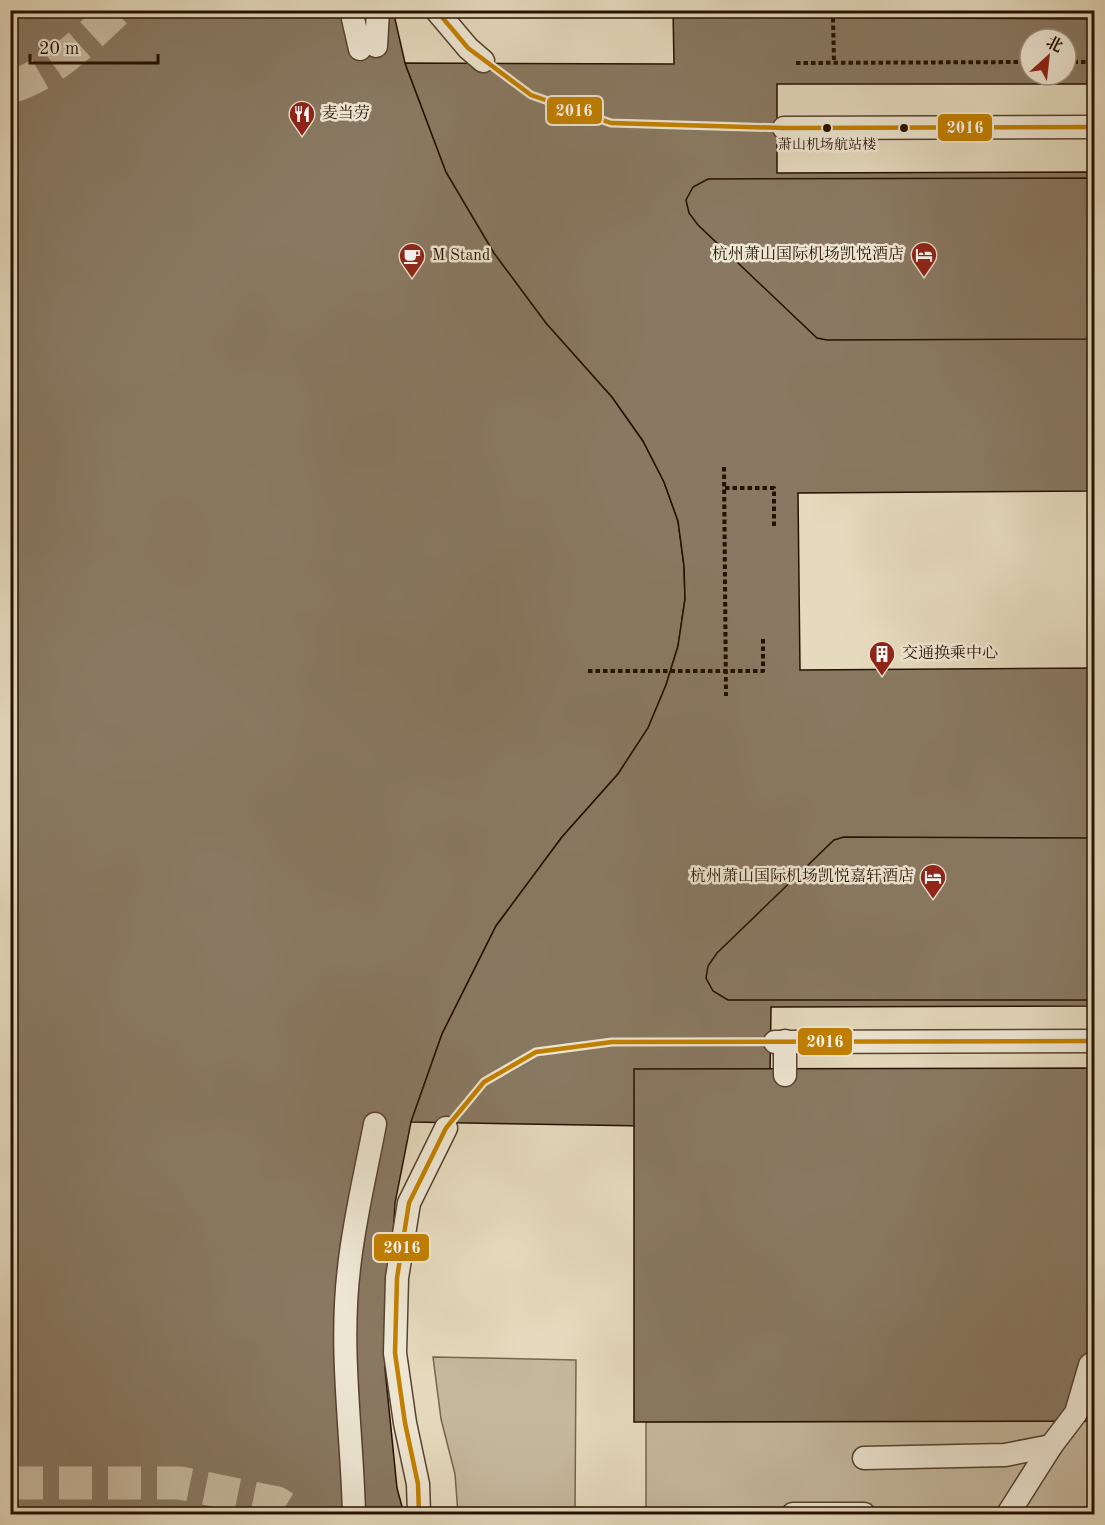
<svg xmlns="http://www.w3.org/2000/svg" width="1105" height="1525" font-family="'Old Standard TT','Noto Serif SC',serif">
<rect width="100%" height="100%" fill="#e5dabd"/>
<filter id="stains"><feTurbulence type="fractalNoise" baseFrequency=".00333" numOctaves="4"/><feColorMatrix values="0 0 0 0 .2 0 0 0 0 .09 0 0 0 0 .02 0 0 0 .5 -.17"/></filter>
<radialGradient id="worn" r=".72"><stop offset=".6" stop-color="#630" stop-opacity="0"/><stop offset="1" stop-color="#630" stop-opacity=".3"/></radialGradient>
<g fill="#c5b89d" stroke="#76644e" stroke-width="1.5">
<polygon points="433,1357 576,1360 575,1514 458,1514 455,1474 441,1419"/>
<polygon points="1094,1421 1094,1514 646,1514 646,1422"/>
</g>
<g fill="#897962" stroke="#261000" stroke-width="1.5" fill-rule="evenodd">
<polygon points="10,10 393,10 405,63 446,172 494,253 546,323 612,397 643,441 664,482 678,521 684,566 685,599 678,646 666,685 648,728 618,774 562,837 496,926 442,1034 411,1122 395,1203 385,1369 397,1488 404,1514 10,1514"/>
<path d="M 673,10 L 1094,10 L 1094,84 L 777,84 L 777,173 L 1094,172 L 1094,491 L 798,493 L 800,670 L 1094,668 L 1094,1006 L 771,1007 L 766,1352 L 645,1352 L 647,1126 L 411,1122 L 442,1034 L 496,926 L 562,837 L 618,774 L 648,728 L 666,685 L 678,646 L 685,599 L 684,566 L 678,521 L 664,482 L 643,441 L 612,397 L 546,323 L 494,253 L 446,172 L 405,63 L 674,64 ZM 1030,39 L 1066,39 L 1066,75 L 1030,75 Z"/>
<polygon points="696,10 1094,10 1094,19 696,17"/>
<polygon points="1094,178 1094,339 827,340 817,338 698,225 689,213 686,200 693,187 708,179"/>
<polygon points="844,837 1094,838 1094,1000 728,1000 713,991 706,978 708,966 717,953 834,840"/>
<polygon points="1094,1068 1094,1421 634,1422 634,1069"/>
</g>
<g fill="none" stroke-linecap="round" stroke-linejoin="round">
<g stroke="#c8bca1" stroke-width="33" stroke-dasharray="33 16" stroke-linecap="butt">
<path d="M 10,87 C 52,75 86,39 117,10"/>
<polyline points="10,1483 180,1483 277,1503 295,1514"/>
</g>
<g stroke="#56422f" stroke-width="25">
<g id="service">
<polyline points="351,10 360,49"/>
<polyline points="436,10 468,48 483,61"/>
<polyline points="376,46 378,10"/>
<polyline points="784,128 1094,127"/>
<polyline points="775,1042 1094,1041"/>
<polyline points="785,1075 785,1041"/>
<polyline points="864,1458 1005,1455 1051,1446"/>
<path d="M 354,1514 C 352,1432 339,1350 349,1268 C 354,1220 366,1172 375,1124"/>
<polyline points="419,1514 418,1484 405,1423 395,1353 397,1278 409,1203 446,1128"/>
<polyline points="793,1514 864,1514"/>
<polyline points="1008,1514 1051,1446 1076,1413 1090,1365 1094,1362"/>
</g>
</g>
<g stroke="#261000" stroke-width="4" stroke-dasharray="4.5 3" stroke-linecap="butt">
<polyline points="833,18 834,62"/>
<polyline points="1066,62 1094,62"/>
<polyline points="796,63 1030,62"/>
<polyline points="724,467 726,696"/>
<polyline points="725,488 774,488 774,528"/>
<polyline points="588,671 763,671 763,638"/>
</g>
<use href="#service" stroke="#eee7d4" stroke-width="22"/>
<g stroke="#eee7d4" stroke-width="9">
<g id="bus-1">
<polyline points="436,10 468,48 531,95 611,123 784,128 1094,127"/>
<polyline points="419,1514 418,1484 405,1423 395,1353 397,1278 409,1203 446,1128 484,1082 536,1052 612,1042 1094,1041"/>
</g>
</g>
<use href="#bus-1" stroke="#c38000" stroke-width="4.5"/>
</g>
<defs>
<g id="restaurant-pin" transform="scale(1.35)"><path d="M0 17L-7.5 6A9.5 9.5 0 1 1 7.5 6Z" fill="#8f2418" stroke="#eee7d4"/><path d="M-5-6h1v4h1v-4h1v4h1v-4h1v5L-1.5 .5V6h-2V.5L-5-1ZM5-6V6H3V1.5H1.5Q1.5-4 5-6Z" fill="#fff"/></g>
<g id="hotel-pin" transform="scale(1.35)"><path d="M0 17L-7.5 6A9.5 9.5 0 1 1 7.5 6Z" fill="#8f2418" stroke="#eee7d4"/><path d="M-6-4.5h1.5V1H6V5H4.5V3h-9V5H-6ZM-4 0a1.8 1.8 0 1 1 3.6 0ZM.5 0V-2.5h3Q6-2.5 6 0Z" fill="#fff"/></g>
<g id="cafe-pin" transform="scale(1.35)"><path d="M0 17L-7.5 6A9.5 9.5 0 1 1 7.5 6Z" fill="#8f2418" stroke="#eee7d4"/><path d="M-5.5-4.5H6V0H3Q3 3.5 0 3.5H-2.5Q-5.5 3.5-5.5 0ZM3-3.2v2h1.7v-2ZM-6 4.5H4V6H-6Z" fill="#fff"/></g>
<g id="building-pin" transform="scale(1.35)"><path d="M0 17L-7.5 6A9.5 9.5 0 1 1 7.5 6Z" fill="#8f2418" stroke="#eee7d4"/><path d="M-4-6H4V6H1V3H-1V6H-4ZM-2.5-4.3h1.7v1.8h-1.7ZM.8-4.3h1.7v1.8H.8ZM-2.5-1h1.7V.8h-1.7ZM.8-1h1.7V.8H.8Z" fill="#fff"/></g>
</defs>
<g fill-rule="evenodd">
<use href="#restaurant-pin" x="302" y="114"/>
<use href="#hotel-pin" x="924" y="255"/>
<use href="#cafe-pin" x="412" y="256"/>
<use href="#building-pin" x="882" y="654"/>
<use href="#hotel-pin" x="933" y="877"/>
</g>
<g fill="#261000" stroke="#eee7d4" stroke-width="2">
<circle cx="827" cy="128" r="5"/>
<circle cx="904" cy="128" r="5"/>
</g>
<g text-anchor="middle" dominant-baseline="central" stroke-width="5" stroke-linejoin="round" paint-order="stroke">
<g font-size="14" fill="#261000" stroke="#eee7d4">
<text x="827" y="145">萧山机场航站楼</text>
</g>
<g font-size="16" fill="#261000" stroke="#eee7d4" text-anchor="start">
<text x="322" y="114">麦当劳</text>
<text x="904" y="255" text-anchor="end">杭州萧山国际机场凯悦酒店</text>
<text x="432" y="256">M Stand</text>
<text x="902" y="654">交通换乘中心</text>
<text x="914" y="877" text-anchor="end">杭州萧山国际机场凯悦嘉轩酒店</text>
</g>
</g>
<g stroke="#eee7d4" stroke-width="2">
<rect x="546" y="96" width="57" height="29" rx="6" fill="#c38000"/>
<rect x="937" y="113" width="56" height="29" rx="6" fill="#c38000"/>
<rect x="797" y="1027" width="56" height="29" rx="6" fill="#c38000"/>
<rect x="373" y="1233" width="57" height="29" rx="6" fill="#c38000"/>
</g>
<g font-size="16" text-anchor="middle" font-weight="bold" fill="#fff">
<text x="574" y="116">2016</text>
<text x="965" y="133">2016</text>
<text x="825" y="1047">2016</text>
<text x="402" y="1253">2016</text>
</g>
<rect width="1105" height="1525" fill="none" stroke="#e5dabd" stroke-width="36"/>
<rect x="12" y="12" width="1081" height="1501" fill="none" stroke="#261000" stroke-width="3"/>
<rect x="18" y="18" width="1069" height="1489" fill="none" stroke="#261000" stroke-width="1.5"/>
<g transform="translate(1048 57) rotate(27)"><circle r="28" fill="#eee7d4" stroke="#9e917f" stroke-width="1.5"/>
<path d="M0-4.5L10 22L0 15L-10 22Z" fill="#8f2418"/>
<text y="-9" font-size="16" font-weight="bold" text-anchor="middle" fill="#261000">北</text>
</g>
<path d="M30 54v9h128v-9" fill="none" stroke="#261000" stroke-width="3"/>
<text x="39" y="54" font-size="18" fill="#261000" stroke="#eee7d4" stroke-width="4.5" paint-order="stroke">20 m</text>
<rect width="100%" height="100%" filter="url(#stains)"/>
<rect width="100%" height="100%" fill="url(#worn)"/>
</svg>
